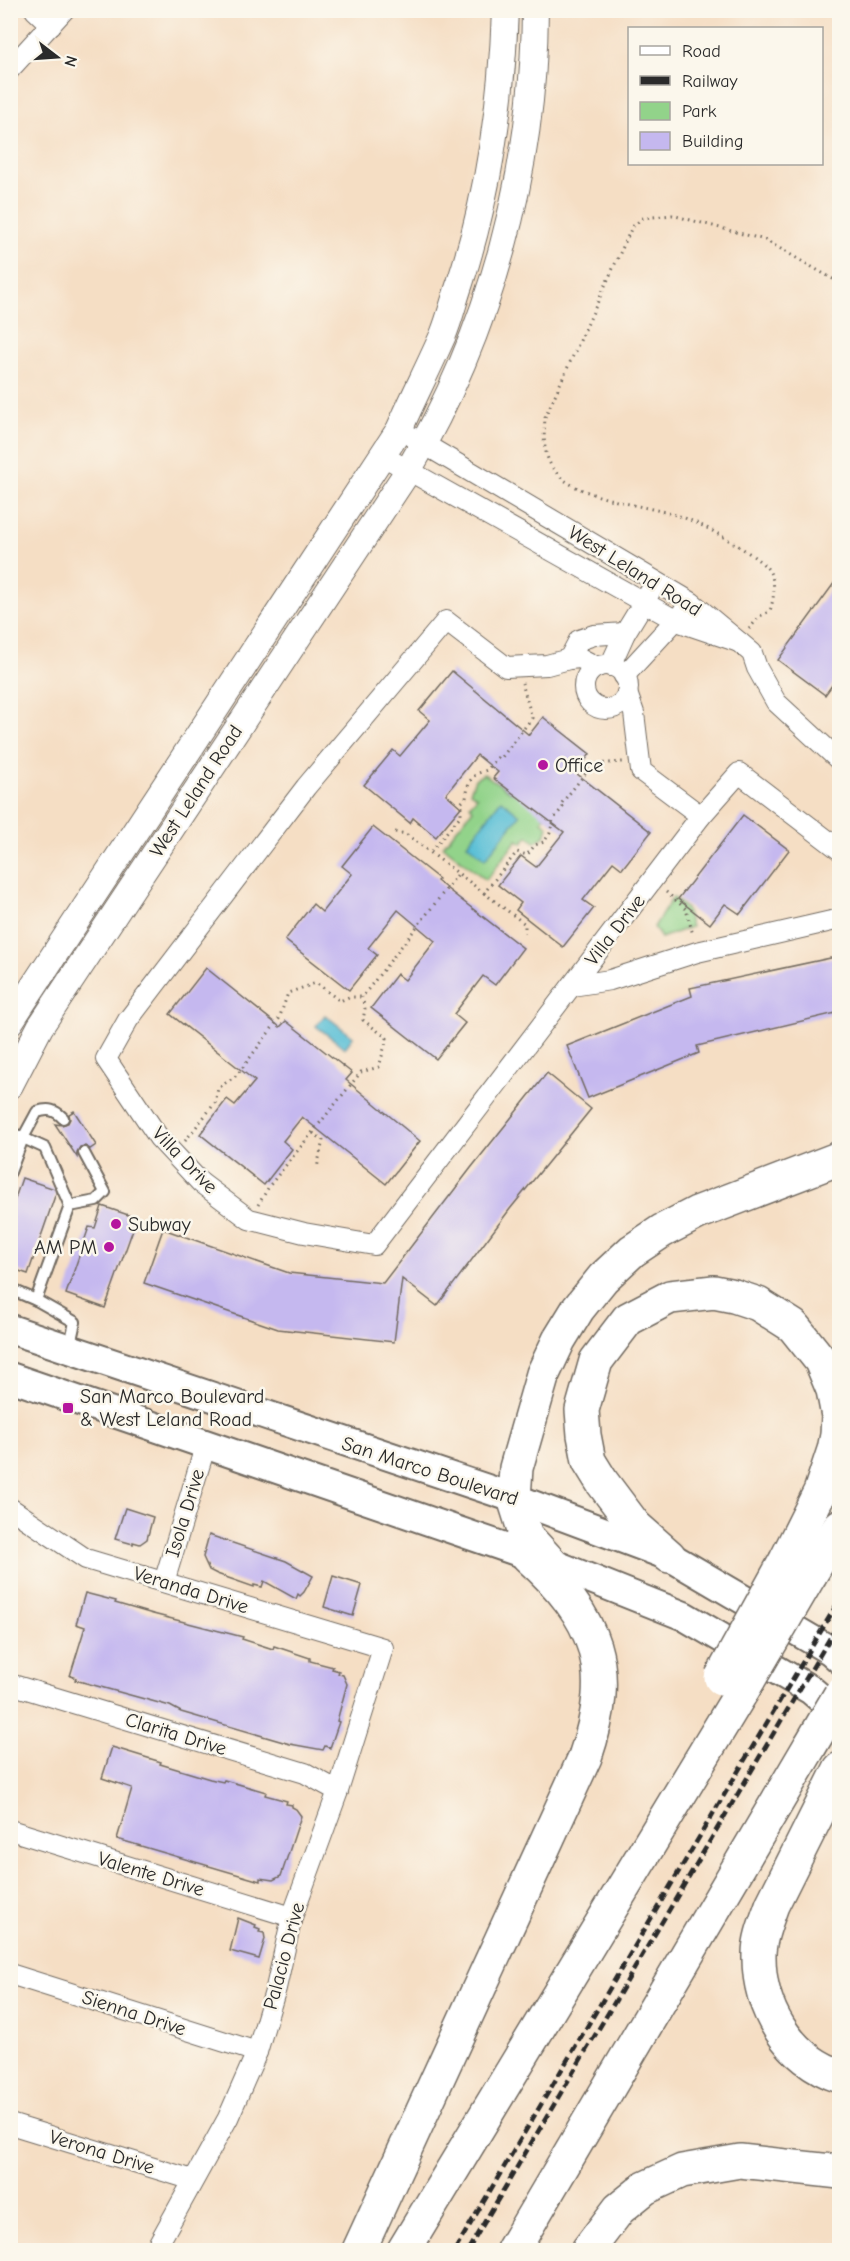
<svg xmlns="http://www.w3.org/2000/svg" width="850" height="2261" font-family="'Comic Neue',sans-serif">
<rect width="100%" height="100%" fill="#fbf7ec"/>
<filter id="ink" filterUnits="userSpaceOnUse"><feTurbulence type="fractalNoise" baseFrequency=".0167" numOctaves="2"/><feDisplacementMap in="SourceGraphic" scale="12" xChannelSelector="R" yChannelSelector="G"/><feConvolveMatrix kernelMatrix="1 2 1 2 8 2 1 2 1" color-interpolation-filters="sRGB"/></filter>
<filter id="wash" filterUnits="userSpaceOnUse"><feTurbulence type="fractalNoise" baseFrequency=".008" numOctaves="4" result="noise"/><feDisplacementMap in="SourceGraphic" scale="24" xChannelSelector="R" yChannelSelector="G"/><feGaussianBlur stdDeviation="1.35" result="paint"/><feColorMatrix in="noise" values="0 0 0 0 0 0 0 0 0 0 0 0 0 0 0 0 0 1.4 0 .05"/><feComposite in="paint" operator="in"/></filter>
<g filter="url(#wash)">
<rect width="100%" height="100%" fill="#f5dec4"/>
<g fill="#92d38a" stroke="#5e7f5a" stroke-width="1.5">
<polygon points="484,774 511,792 519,782 544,817 542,821 548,826 545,836 535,842 528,836 522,843 517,840 486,880 443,846 473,809 470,805 477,797 470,792 475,779"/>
<polygon points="673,897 686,909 691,927 661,938 654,927"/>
</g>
<g fill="#57bed5" stroke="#417480" stroke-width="1.5">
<polygon points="501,800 520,815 485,859 467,844"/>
<polygon points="325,1015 353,1037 345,1048 316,1026"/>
</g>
<g id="blocks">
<g fill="#c5b8ef">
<polygon points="840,575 840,674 825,695 778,660"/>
<polygon points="452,671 529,735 543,717 590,754 576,773 651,832 622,869 613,862 583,900 594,908 563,947 516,910 521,903 498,885 521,856 536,867 564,832 493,778 498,772 477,755 446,794 461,807 436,837 413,818 410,823 364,785 393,750 400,756 430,720 419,711"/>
<polygon points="743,815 789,850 740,914 725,904 710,924 678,899"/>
<polygon points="373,827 439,879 437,881 523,948 495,985 483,976 454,1014 465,1023 436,1059 371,1008 397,974 405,980 435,941 398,910 368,948 377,955 349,990 285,940 313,904 322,912 352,874 342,866"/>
<polygon points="840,956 840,1012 697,1046 699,1053 588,1098 567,1046 692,996 690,988"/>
<polygon points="206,968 280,1027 286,1021 352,1073 346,1080 420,1141 386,1184 302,1117 283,1141 292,1149 264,1185 200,1134 227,1099 235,1105 255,1081 170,1014"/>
<polygon points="547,1073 591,1109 510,1209 437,1306 402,1279 394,1342 278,1329 144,1283 163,1229 289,1273 383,1283 471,1168"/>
<polygon points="74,1111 96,1145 90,1149 85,1146 80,1147 77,1152 77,1157 55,1124 62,1125 68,1123 70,1119 69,1114"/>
<polygon points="22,1178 55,1189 56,1193 28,1274 10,1268 10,1213"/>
<polygon points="102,1206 137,1218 105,1308 66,1294 89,1227 95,1228"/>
<polygon points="125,1508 153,1517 147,1539 140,1544 133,1542 133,1544 115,1539"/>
<polygon points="209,1535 286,1561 313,1576 304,1592 300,1596 298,1594 296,1599 264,1581 262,1587 254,1585 254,1587 217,1574 209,1570 203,1557"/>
<polygon points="333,1576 362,1585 353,1616 324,1607"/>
<polygon points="85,1593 116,1601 115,1603 153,1614 243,1637 242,1639 273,1649 274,1646 310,1658 310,1661 333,1667 332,1669 339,1671 338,1674 343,1675 347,1684 337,1721 339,1722 330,1748 325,1746 323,1750 290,1744 181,1712 170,1706 75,1680 76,1678 70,1676 85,1627 76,1624"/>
<polygon points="112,1747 161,1762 160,1764 210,1779 223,1782 224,1780 266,1792 265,1795 287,1801 286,1804 292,1805 292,1807 296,1809 301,1816 281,1876 273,1880 260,1878 260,1881 117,1839 132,1788 102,1778"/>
<polygon points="238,1918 256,1925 255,1927 260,1929 259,1932 264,1933 265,1939 259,1959 230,1951"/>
</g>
</g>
</g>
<g filter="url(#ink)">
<use href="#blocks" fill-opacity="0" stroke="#726a61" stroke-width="1.5"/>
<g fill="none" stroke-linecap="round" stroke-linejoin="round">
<g stroke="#726a61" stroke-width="14">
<g id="service">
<polyline points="10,1132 45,1148 70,1206 36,1300 75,1322 69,1349"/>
<path d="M 10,1172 L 23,1138 L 37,1112 C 49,1108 55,1110 63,1118"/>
<polyline points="70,1206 96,1201 105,1192 84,1153"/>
<polyline points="10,1289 36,1300"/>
</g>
</g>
<g stroke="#726a61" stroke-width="22">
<g id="minor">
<polyline points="35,10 51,25"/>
<polyline points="10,69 64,10"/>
<polyline points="383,456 677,621 739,642 691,602 412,437"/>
<polyline points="739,642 752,653 757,668 776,702 840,761"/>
<polyline points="569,659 579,640 594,635 625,633"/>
<circle cx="606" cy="687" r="22"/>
<polyline points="610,666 625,633 650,592"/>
<polyline points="597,667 580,658 569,659 547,665 506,667 446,621 306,787 128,1020 106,1059 159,1138 201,1183 249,1219 304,1233 374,1245 701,816 641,771 634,713 627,693"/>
<polyline points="624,676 683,612"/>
<polyline points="701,816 739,773 840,850"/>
<polyline points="572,986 610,980 697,952 840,919"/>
<polyline points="10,1508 86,1559 383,1648 338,1791 292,1917 276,1988 257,2052 228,2118 155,2250"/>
<polyline points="164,1582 206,1444"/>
<polyline points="10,1684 305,1773 338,1791"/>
<polyline points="10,1830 292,1917"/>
<polyline points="10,1974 257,2052"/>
<polyline points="10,2124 193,2180"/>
</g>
</g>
<g stroke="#726a61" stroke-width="28">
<g id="tertiary">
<path d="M 10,1022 L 399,430 C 413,398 429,367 443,335 C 450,318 454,300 460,283 C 489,194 502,104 505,10"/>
<path d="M 10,1085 L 40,1027 L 408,471 C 490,332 534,172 535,10"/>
</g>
</g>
<g stroke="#726a61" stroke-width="32">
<g id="secondary">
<polyline points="10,1329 514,1498 669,1556 831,1651 840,1659"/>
<polyline points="10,1377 551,1563 684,1616 811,1690 840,1715"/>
</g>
</g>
<g stroke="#726a61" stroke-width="36">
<g id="motorway">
<polyline points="669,1556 635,1526 602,1482 589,1461 584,1435 582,1410 596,1361 628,1319 670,1297 714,1292 734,1296 758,1304 793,1326 821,1361 833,1390 838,1416 837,1435 834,1450 820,1492 786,1560"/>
<polyline points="551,1563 526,1536 514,1498 516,1468 543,1374 559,1340 578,1309 603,1278 632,1251 662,1231 697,1213 840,1158"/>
<polyline points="810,1575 840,1526"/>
<path d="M 840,1769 L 772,1905 C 767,1920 759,1937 759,1954 C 758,2007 788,2059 840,2076"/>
<path d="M 359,2250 L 585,1757 C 616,1668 597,1618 528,1556"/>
<polyline points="404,2250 741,1693"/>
<polyline points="513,2250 810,1746"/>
<polyline points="588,2250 619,2209 645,2188 682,2171 740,2161 840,2172"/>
</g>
</g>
<g stroke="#726a61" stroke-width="3" stroke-dasharray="1.5 4.5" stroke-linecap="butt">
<path d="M 749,629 L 760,616 L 770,611 C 774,598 777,580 767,568 C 750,550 700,522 676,515 C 643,505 574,498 554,470 C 542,453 544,436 545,417 L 632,227 L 643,218 L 672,215 L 765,240 L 840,283"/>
<polyline points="395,832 406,834 484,893 517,852 527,855 535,845 544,842 550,833 553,820 563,807 561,804 593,764 623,762"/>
<polyline points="431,851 461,815 461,803 466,798 469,782 476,774 487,770 498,757 502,757 532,718 522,683"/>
<polyline points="666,892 686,909 693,935"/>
<polyline points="484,893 525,924 525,933"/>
<polyline points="313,1133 323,1140 317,1168"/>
<polyline points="185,1141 215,1103 218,1088 237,1075 279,1019 288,993 316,983 340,1001 349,997 362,997 458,874"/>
<polyline points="258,1205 270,1185 361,1072 379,1067 387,1038 363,1020 365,1009 362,997"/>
</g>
<use href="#service" stroke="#fff" stroke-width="10"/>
<use href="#minor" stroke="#fff" stroke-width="20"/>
<use href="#tertiary" stroke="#fff" stroke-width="26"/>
<use href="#secondary" stroke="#fff" stroke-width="28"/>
<use href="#motorway" stroke="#fff" stroke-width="33"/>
<g stroke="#2b2b2b" stroke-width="4.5" stroke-dasharray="9 4.5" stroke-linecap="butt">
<polyline points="455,2250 840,1599"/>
<polyline points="468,2250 840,1621"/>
</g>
<g stroke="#726a61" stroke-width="36" stroke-linecap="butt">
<g id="motorway-bridge">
<polyline points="721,1678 786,1560"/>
<polyline points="741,1693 810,1575"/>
<polyline points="810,1746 840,1695"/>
</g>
</g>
<use href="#motorway-bridge" stroke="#fff" stroke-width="33"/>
</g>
</g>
<g fill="#b5179e" stroke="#fbf7ec" stroke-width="2">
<circle cx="543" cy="765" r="6"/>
<circle cx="116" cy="1224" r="6"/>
<circle cx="109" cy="1247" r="6"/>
<rect x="62" y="1402" width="12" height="12" rx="3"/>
</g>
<g text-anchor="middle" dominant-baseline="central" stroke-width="5" stroke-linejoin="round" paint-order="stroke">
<g font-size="20" fill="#2b2b2b" stroke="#fbf7ec">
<text transform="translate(635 571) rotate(32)">West Leland Road</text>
<text transform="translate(196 791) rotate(-57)">West Leland Road</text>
<text transform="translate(615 930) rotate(-52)">Villa Drive</text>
<text transform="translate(185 1160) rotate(46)">Villa Drive</text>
<text transform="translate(430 1471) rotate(18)">San Marco Boulevard</text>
<text transform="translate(185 1513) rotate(-73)">Isola Drive</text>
<text transform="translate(191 1590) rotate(17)">Veranda Drive</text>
<text transform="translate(176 1734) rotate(17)">Clarita Drive</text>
<text transform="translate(151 1874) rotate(17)">Valente Drive</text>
<text transform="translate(284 1956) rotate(-75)">Palacio Drive</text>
<text transform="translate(134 2013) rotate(18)">Sienna Drive</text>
<text transform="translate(102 2152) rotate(17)">Verona Drive</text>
</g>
<g font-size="20" fill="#2b2b2b" stroke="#fbf7ec" text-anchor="start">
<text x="555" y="765">Office</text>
<text x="128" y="1224">Subway</text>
<text x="97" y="1247" text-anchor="end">AM PM</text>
<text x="80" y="1396">San Marco Boulevard<tspan x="80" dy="23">&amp; West Leland Road</tspan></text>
</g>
</g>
<rect width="850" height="2261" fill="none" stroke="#fbf7ec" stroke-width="36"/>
<rect x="628" y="27" width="195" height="138" fill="#fbf7ec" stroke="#a8a59f" stroke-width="1.5"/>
<rect x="640" y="46" width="30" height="9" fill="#ffffff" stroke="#a8a59f" stroke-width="1.5"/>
<text x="682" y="57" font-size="18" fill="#2b2b2b">Road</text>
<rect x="640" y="76" width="30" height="9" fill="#2b2b2b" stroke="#a8a59f" stroke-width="1.5"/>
<text x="682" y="87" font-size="18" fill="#2b2b2b">Railway</text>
<rect x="640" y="102" width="30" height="18" fill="#92d38a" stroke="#a8a59f" stroke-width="1.5"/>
<text x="682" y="117" font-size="18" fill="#2b2b2b">Park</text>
<rect x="640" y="132" width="30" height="18" fill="#c5b8ef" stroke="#a8a59f" stroke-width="1.5"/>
<text x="682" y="147" font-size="18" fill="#2b2b2b">Building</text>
<g transform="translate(57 57) rotate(107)" stroke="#fbf7ec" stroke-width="4.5" paint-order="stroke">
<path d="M0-4.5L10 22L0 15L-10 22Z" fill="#2b2b2b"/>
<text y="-9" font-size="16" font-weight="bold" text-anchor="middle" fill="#2b2b2b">N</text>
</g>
</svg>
